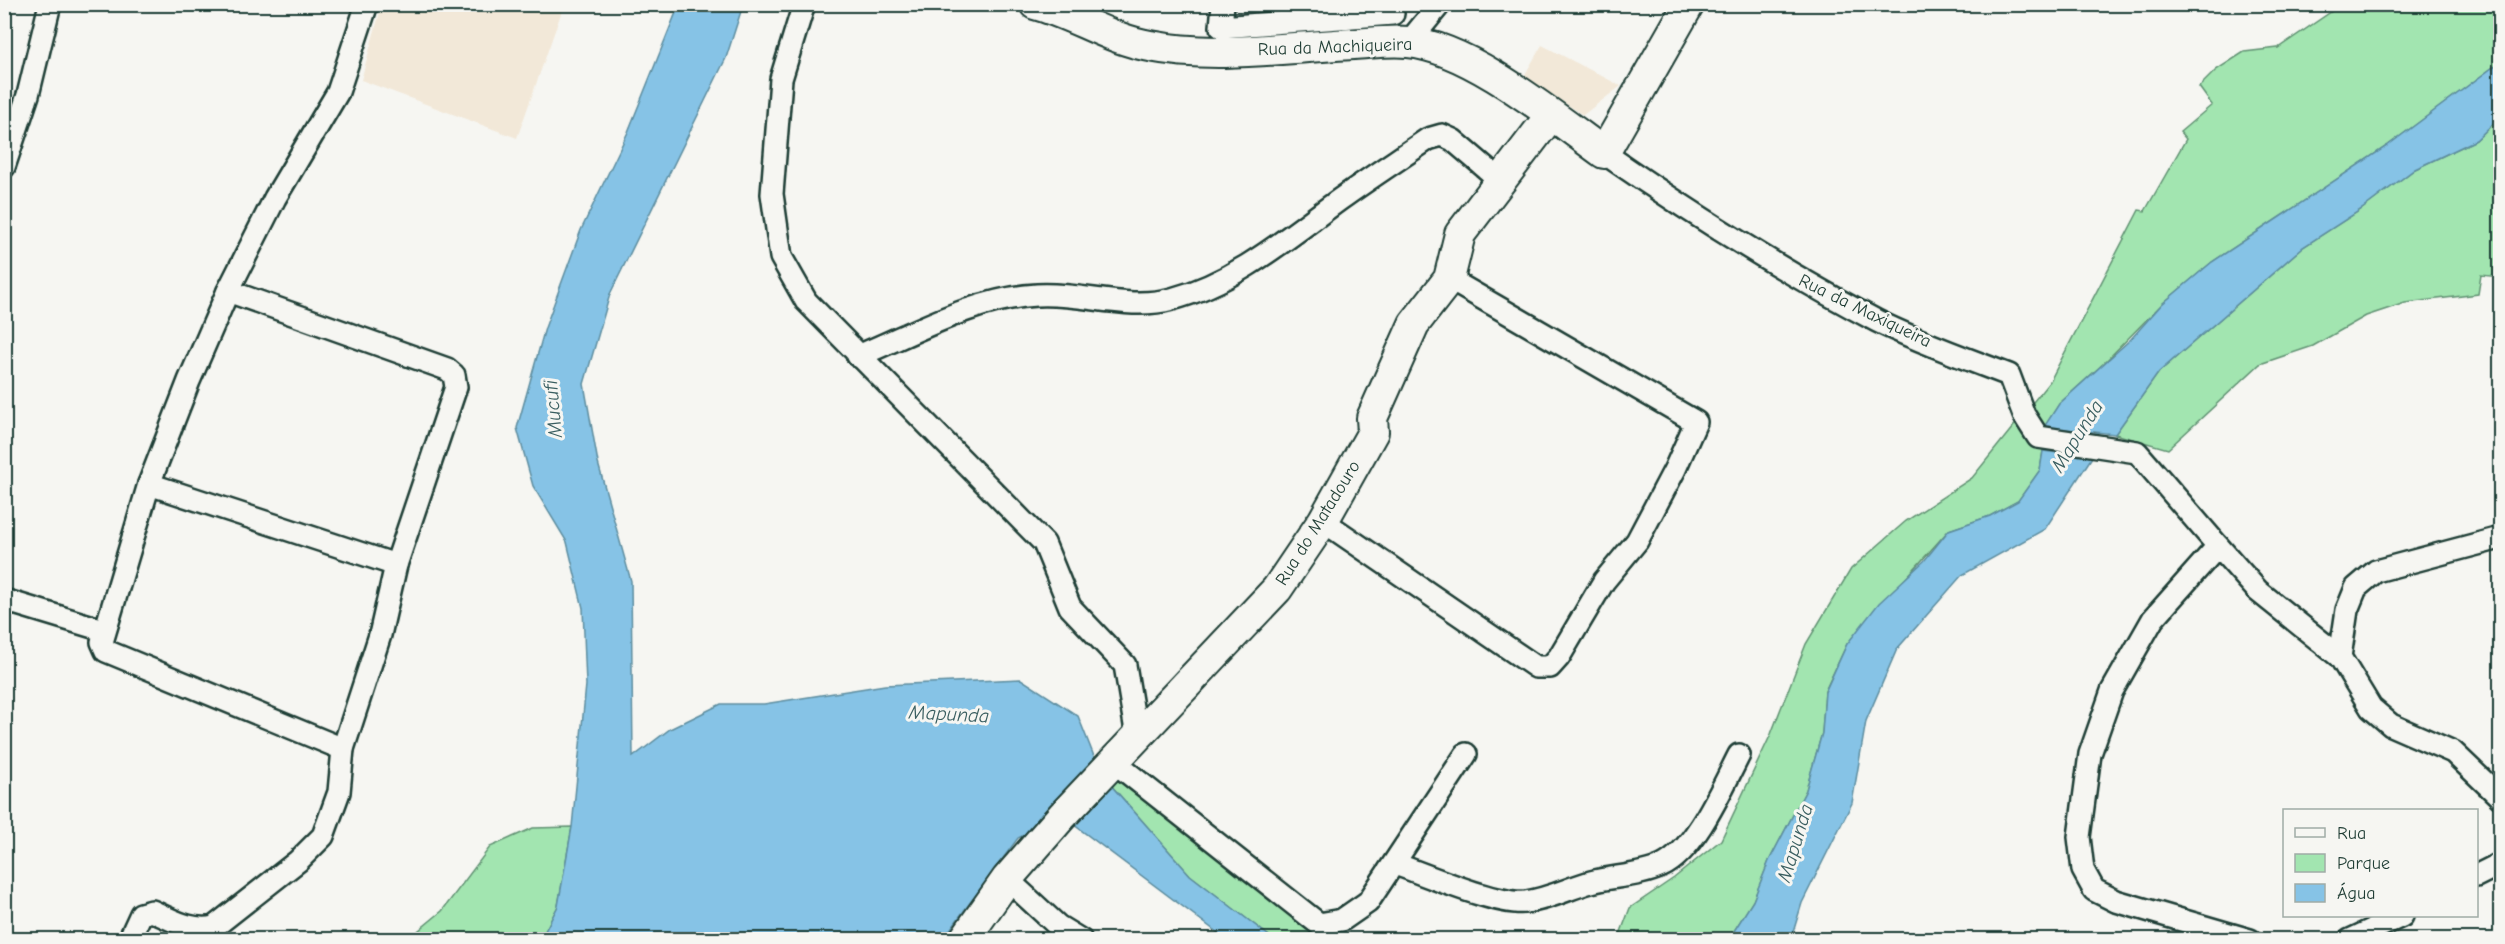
<svg xmlns="http://www.w3.org/2000/svg" width="2505" height="944" font-family="'Comic Neue',sans-serif">
<rect width="100%" height="100%" fill="#f6f6f2"/>
<filter id="ink" filterUnits="userSpaceOnUse"><feTurbulence type="fractalNoise" baseFrequency=".0167" numOctaves="2"/><feDisplacementMap in="SourceGraphic" scale="12" xChannelSelector="R" yChannelSelector="G"/><feConvolveMatrix kernelMatrix="1 2 1 2 8 2 1 2 1" color-interpolation-filters="sRGB"/></filter>
<g filter="url(#ink)">
<g fill="#f2e8d8">
<polygon points="382,5 564,5 517,138 361,80"/>
<polygon points="1542,45 1621,86 1583,115 1524,76"/>
</g>
<g fill="#a2e5b0" stroke="#609172" stroke-width="1.5">
<polygon points="2341,5 2500,5 2500,62 2387,146 2212,262 2162,304 2104,363 2059,404 2038,437 2043,451 2040,470 2018,501 1990,516 1949,530 1847,644 1825,691 1822,733 1806,790 1769,861 1753,901 1729,939 1618,940 1630,908 1674,878 1721,840 1771,734 1806,644 1851,569 1906,521 1972,478 2050,381 2139,210 2145,211 2186,139 2180,132 2212,105 2199,87 2216,70 2244,52 2278,48"/>
<polygon points="2500,117 2500,277 2481,275 2478,294 2405,303 2366,316 2313,346 2260,364 2168,449 2115,434 2159,372 2303,247 2362,209 2415,169 2476,140"/>
<polygon points="1114,762 1319,924 1356,939 1273,939 1190,875 1101,774"/>
<polygon points="572,827 558,906 541,939 407,940 442,911 490,847 533,828"/>
</g>
<g fill="#86c3e6" stroke="#5d8d9f" stroke-width="1.5">
<polygon points="679,5 743,5 726,58 610,294 584,384 598,463 631,581 633,757 670,729 721,704 764,704 885,685 1021,679 1078,716 1101,774 1190,875 1273,939 1226,939 1062,816 1018,838 943,939 541,939 558,906 572,827 586,685 583,608 567,542 533,486 517,428 545,328 581,230 628,132"/>
<polygon points="2500,62 2500,117 2476,140 2415,169 2362,209 2303,247 2159,372 2115,434 2044,427 2059,404 2131,339 2162,304 2212,262 2387,146"/>
<polygon points="2043,451 2092,457 2045,529 1962,575 1897,649 1866,721 1852,803 1802,903 1791,939 1729,939 1753,901 1769,861 1806,790 1822,733 1825,692 1847,644 1879,603 1924,561 1949,530 1990,516 2018,501 2040,470"/>
</g>
<g fill="none" stroke-linecap="round" stroke-linejoin="round">
<g stroke="#1f3d34" stroke-width="26">
<g id="street">
<polyline points="804,4 781,79 772,194 781,257 806,301 1044,543 1070,607 1125,665 1137,737"/>
<polyline points="1223,4 1221,27 1393,14"/>
<polyline points="1409,42 1440,4"/>
<path d="M 1604,153 C 1692,214 1782,271 1877,321 C 1919,342 1965,358 2009,375 L 2024,415 L 2038,437 L 2137,452 L 2218,546 L 2153,619 L 2112,691 L 2090,754 L 2079,837 L 2083,870 L 2094,890 L 2116,901 L 2250,940"/>
<polyline points="4,167 28,95 50,4"/>
<path d="M 858,356 C 914,333 975,298 1037,295 C 1082,292 1128,311 1172,299 C 1236,282 1287,238 1339,200 C 1368,179 1399,159 1428,139 L 1442,135 L 1453,140 L 1500,180"/>
<polyline points="149,484 396,565"/>
<polyline points="1323,521 1536,667 1550,667 1559,657 1604,581 1637,541 1675,469 1696,422 1449,279"/>
<polyline points="2500,538 2376,571 2356,588 2347,610 2340,657 2371,708 2391,725 2453,752 2500,797"/>
<polyline points="2218,546 2258,591 2340,657"/>
<polyline points="4,600 103,630"/>
<polyline points="343,749 106,651 102,642 149,484 189,381 228,291 275,198 338,92 367,4"/>
<polyline points="1114,762 1319,924 1342,920 1368,902 1466,754"/>
<path d="M 1395,864 C 1425,874 1498,906 1526,902 C 1549,899 1569,888 1591,882 C 1614,876 1640,876 1662,866 C 1695,851 1723,786 1739,755"/>
<polyline points="2476,876 2500,864"/>
<polyline points="1007,879 1058,926 1081,940"/>
<path d="M 129,940 L 141,914 L 152,911 C 173,920 191,932 214,927 L 298,861 L 323,836 L 339,792 L 343,749 L 380,635 L 396,565 L 456,387 L 454,375 L 447,369 L 228,291"/>
<polyline points="2350,940 2402,916"/>
</g>
</g>
<g stroke="#1f3d34" stroke-width="34">
<g id="secondary">
<path d="M 1035,4 C 1075,15 1109,39 1150,46 C 1215,59 1288,47 1354,44 C 1371,43 1391,40 1408,42 C 1469,47 1554,117 1604,153 L 1689,4"/>
<polyline points="964,940 1007,879 1062,816 1277,589 1323,521 1373,432 1372,418 1414,324 1449,279 1460,234 1551,115"/>
</g>
</g>
<use href="#street" stroke="#f6f6f2" stroke-width="21"/>
<use href="#secondary" stroke="#f6f6f2" stroke-width="30"/>
</g>
</g>
<g text-anchor="middle" dominant-baseline="central" stroke-width="6" stroke-linejoin="round" paint-order="stroke">
<g font-size="18" fill="#1f3d34" stroke="#f6f6f2">
<text transform="translate(1335 47) rotate(-2)">Rua da Machiqueira</text>
<text transform="translate(1865 311) rotate(26)">Rua da Maxiqueira</text>
<text transform="translate(1318 523) rotate(-58)">Rua do Matadouro</text>
</g>
<g font-size="20" font-style="italic" fill="#395e60" stroke="#f6f6f2">
<text transform="translate(553 409) rotate(-95)">Mucufi</text>
<text transform="translate(2077 436) rotate(-58)">Mapunda</text>
<text transform="translate(949 714) rotate(3)">Mapunda</text>
<text transform="translate(1795 843) rotate(-73)">Mapunda</text>
</g>
</g>
<rect width="2505" height="944" fill="none" stroke="#f6f6f2" stroke-width="24"/>
<rect x="12" y="12" width="2481" height="920" fill="none" stroke="#1f3d34" stroke-width="2" filter="url(#ink)"/>
<rect x="2283" y="809" width="195" height="108" fill="#f6f6f2" stroke="#a0aca6" stroke-width="1.5"/>
<rect x="2295" y="828" width="30" height="9" fill="#f6f6f2" stroke="#a0aca6" stroke-width="1.5"/>
<text x="2337" y="839" font-size="18" fill="#1f3d34">Rua</text>
<rect x="2295" y="854" width="30" height="18" fill="#a2e5b0" stroke="#a0aca6" stroke-width="1.5"/>
<text x="2337" y="869" font-size="18" fill="#1f3d34">Parque</text>
<rect x="2295" y="884" width="30" height="18" fill="#86c3e6" stroke="#a0aca6" stroke-width="1.5"/>
<text x="2337" y="899" font-size="18" fill="#1f3d34">Água</text>
</svg>
